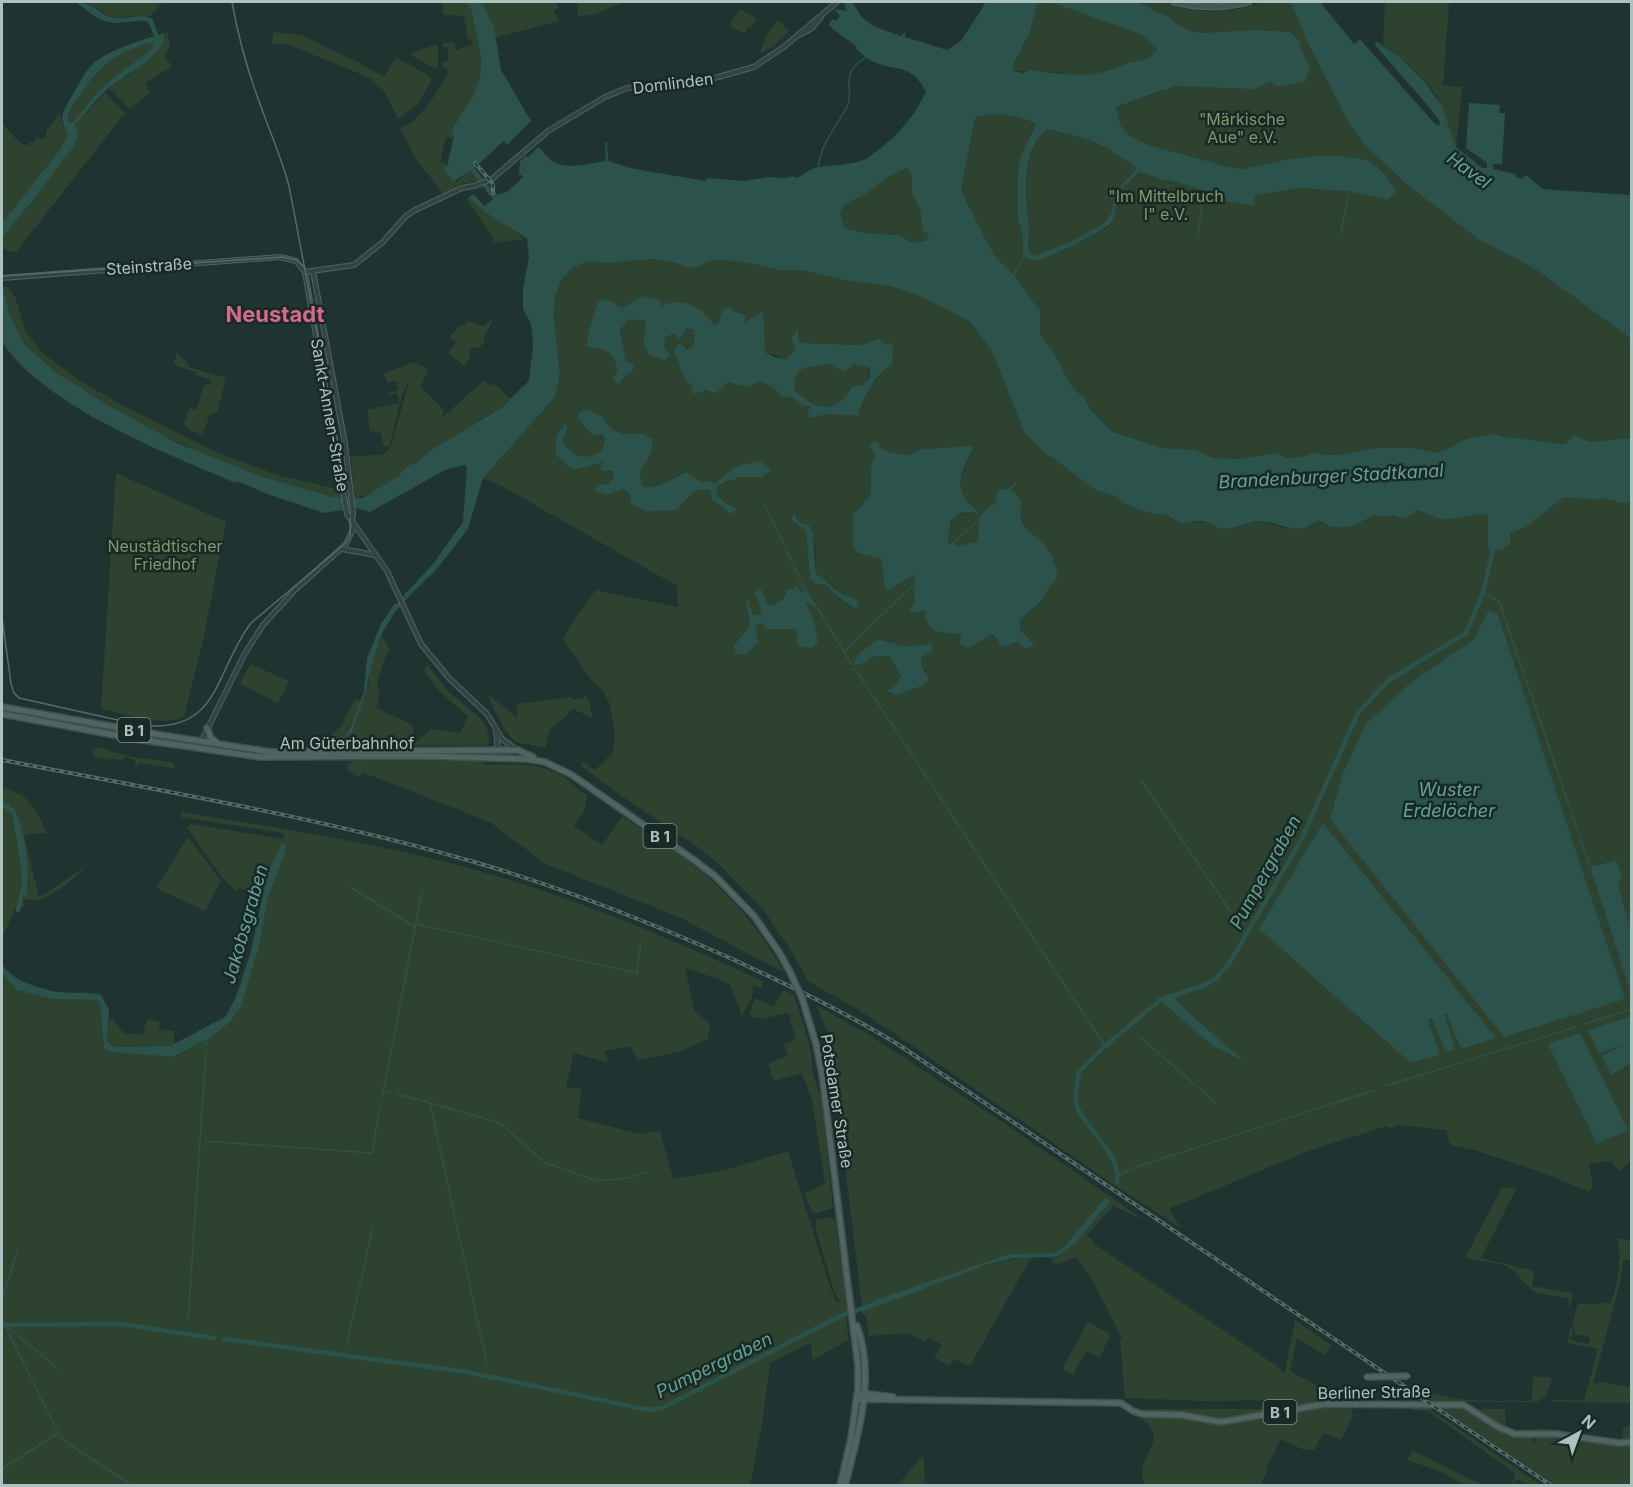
<svg xmlns="http://www.w3.org/2000/svg" width="1633" height="1487" font-family="Inter,sans-serif">
<rect width="100%" height="100%" fill="#1f3430"/>
<g fill="#2e4230" fill-rule="evenodd">
<polygon points="86,2 163,2 149,17 134,16 113,18"/>
<path d="M 443,2 L 466,2 L 472,12 L 481,59 L 480,77 L 473,96 L 451,131 L 454,134 L 453,138 L 446,137 L 440,162 L 447,164 L 450,177 L 456,182 L 471,170 L 479,181 L 461,184 L 443,194 L 416,158 L 400,129 C 425,116 435,94 450,71 L 442,67 L 443,62 L 448,61 L 448,47 L 443,47 L 443,43 L 454,43 L 456,50 L 473,44 L 471,39 L 468,40 L 464,16 L 443,15 Z"/>
<polygon points="482,2 556,2 559,7 554,11 559,21 495,38 494,27"/>
<polygon points="577,2 623,2 596,14 578,17"/>
<polygon points="1038,2 1050,2 1143,35 1157,49 1155,53 1141,62 1125,64 1096,74 1071,76 1057,72 1013,71 1014,63 1030,32"/>
<path d="M 1139,2 L 1164,2 L 1187,9 L 1206,11 L 1234,10 L 1265,2 L 1291,2 L 1307,39 L 1305,41 L 1307,41 L 1348,122 L 1364,144 L 1406,184 L 1478,239 L 1537,270 L 1631,339 L 1631,438 L 1590,442 L 1574,435 L 1566,444 L 1506,437 L 1495,434 L 1468,438 L 1439,453 L 1412,448 L 1377,448 L 1338,455 L 1325,455 L 1314,452 L 1302,457 L 1287,458 L 1274,453 L 1240,459 L 1213,458 L 1196,450 L 1162,448 L 1113,432 L 1092,411 L 1085,399 L 1072,387 L 1054,353 L 1040,334 L 1040,311 L 1014,275 L 994,255 L 961,191 L 975,118 C 995,111 1017,115 1036,124 L 1020,158 L 1018,172 L 1018,219 L 1023,236 L 1023,255 C 1027,258 1030,260 1035,260 C 1046,259 1100,234 1108,227 C 1116,219 1114,205 1118,196 C 1121,188 1133,177 1140,172 L 1163,180 L 1169,180 L 1253,206 L 1255,196 L 1298,188 L 1347,191 L 1388,200 L 1396,193 L 1365,159 L 1343,157 L 1342,156 L 1315,156 L 1289,159 L 1242,169 L 1225,166 L 1149,145 L 1134,138 L 1128,135 L 1120,124 L 1116,107 L 1163,91 L 1163,89 L 1175,86 L 1256,87 L 1270,82 L 1278,87 L 1305,82 L 1303,53 L 1296,38 L 1290,32 L 1256,30 L 1234,32 L 1201,33 L 1191,31 L 1173,22 L 1168,16 L 1154,11 Z"/>
<path d="M 1385,2 L 1449,2 L 1443,85 L 1462,87 L 1456,147 C 1451,134 1448,120 1442,107 C 1430,81 1405,61 1383,46 Z"/>
<polygon points="740,9 757,18 751,28 748,27 744,34 729,25"/>
<polygon points="778,20 789,31 773,47 760,53 766,36"/>
<polygon points="167,32 170,44 165,57 172,66 145,83 150,93 130,109 109,88 135,71 165,36 164,33"/>
<polygon points="273,32 301,35 360,63 384,77 396,57 430,77 431,81 417,105 398,119 385,92 370,78 287,44 272,44"/>
<path d="M 148,43 L 153,43 L 154,45 L 153,48 L 102,87 L 74,121 L 71,123 L 68,121 C 68,111 75,104 80,96 C 99,65 114,55 148,43 Z"/>
<polygon points="438,44 438,66 436,69 412,56 412,53"/>
<polygon points="105,93 125,113 16,252 8,251 4,248 2,251 2,237 29,205 77,131 75,125"/>
<path d="M 58,115 L 61,116 L 63,126 L 68,134 L 59,151 L 2,223 L 2,123 C 13,133 12,139 28,146 L 29,142 L 33,143 L 36,138 L 39,139 L 46,137 L 46,131 Z"/>
<path d="M 1044,129 L 1087,139 L 1107,148 L 1135,167 L 1136,170 L 1115,191 L 1112,212 L 1104,223 L 1072,241 L 1034,256 L 1029,252 C 1028,245 1030,240 1029,233 C 1025,195 1020,163 1044,129 Z"/>
<path d="M 907,168 L 912,174 L 912,193 L 920,210 L 923,230 L 929,235 L 927,240 C 905,247 910,236 895,235 C 878,234 861,234 845,228 L 840,213 L 844,206 L 849,202 L 863,196 L 888,177 Z"/>
<polygon points="469,197 482,210 504,223 524,239 527,239 493,243 492,236 466,199"/>
<path d="M 653,259 L 673,262 L 690,268 L 699,266 L 708,261 L 720,260 L 749,263 L 777,270 L 801,270 L 848,281 L 890,286 L 920,296 L 969,321 L 992,351 L 1024,432 C 1034,440 1041,453 1053,458 L 1095,490 L 1115,496 L 1125,504 L 1152,514 L 1165,515 L 1174,521 L 1208,523 L 1219,529 L 1234,529 L 1248,522 L 1261,521 L 1285,528 L 1311,527 L 1319,520 L 1325,525 L 1359,523 L 1373,515 L 1382,517 L 1392,515 L 1405,519 L 1417,510 L 1443,520 L 1483,514 L 1488,516 L 1488,548 L 1501,550 L 1510,534 L 1524,528 L 1564,497 L 1595,500 L 1602,497 L 1625,504 L 1631,502 L 1631,929 L 1618,885 L 1616,860 L 1590,867 L 1631,994 L 1631,1016 L 1589,1031 L 1625,1044 L 1612,1075 L 1631,1063 L 1631,1161 L 1620,1171 L 1611,1161 L 1589,1164 L 1593,1183 L 1590,1192 L 1541,1172 L 1474,1150 L 1454,1146 L 1450,1144 L 1446,1130 L 1396,1125 L 1395,1130 L 1386,1126 L 1306,1152 L 1171,1208 L 1170,1211 L 1181,1228 L 1114,1185 L 910,1044 L 857,1009 L 808,981 L 794,955 L 764,911 L 718,863 L 695,845 L 620,795 L 581,766 L 583,762 L 595,770 L 613,752 L 615,731 L 609,702 L 602,690 L 590,678 L 563,640 L 571,624 L 596,590 L 678,607 L 677,586 L 500,485 L 483,478 L 555,397 L 560,375 L 554,314 L 555,297 L 561,281 L 572,268 L 589,261 L 608,263 ZM 605,298 L 620,308 C 631,304 648,302 659,304 C 672,307 705,317 714,325 L 719,324 L 733,311 L 746,315 L 743,323 L 762,328 L 765,352 L 786,359 L 796,349 L 798,329 L 798,338 L 801,343 L 861,345 L 879,339 L 886,345 L 884,369 L 871,386 L 858,416 L 828,414 L 809,418 L 812,407 L 810,406 L 803,406 L 793,398 L 781,396 L 775,389 L 760,381 L 747,386 L 728,382 L 715,394 C 682,381 686,383 674,350 L 693,347 L 695,335 L 692,329 L 665,337 L 664,347 L 646,321 L 629,319 L 620,330 L 626,362 L 618,371 L 615,358 L 588,333 ZM 603,417 L 611,429 L 623,434 L 644,434 L 652,439 C 651,460 632,468 644,487 C 659,488 671,479 684,472 L 701,482 L 708,481 L 716,483 L 722,479 L 728,470 L 762,477 L 736,477 L 716,488 C 717,500 728,504 737,509 L 712,499 L 710,490 C 697,487 693,491 686,501 L 630,494 L 623,489 L 607,495 L 594,489 L 597,485 L 608,484 L 614,477 L 604,462 L 579,469 C 562,453 548,448 565,424 L 568,429 L 563,440 C 571,458 586,461 602,451 L 605,439 L 601,434 L 593,436 L 589,430 ZM 870,443 L 889,452 L 908,455 L 922,449 L 973,447 L 960,480 L 960,490 L 974,511 C 950,514 951,523 946,544 L 955,546 L 977,542 C 982,517 972,520 996,502 L 1020,509 C 1023,532 1030,529 1044,545 C 1051,551 1056,567 1058,577 L 1046,592 L 1041,601 L 1020,620 L 1020,629 L 1034,646 L 997,638 L 924,610 L 916,613 L 908,612 L 914,603 L 915,574 L 885,587 L 881,559 L 858,553 L 853,515 L 871,495 L 871,467 L 875,456 ZM 795,513 C 798,522 807,527 812,536 C 817,547 816,563 816,574 L 829,582 L 853,608 L 832,592 L 828,585 L 816,584 L 810,579 L 806,531 L 791,520 L 793,514 ZM 787,590 L 801,593 L 817,609 L 804,600 L 806,605 L 796,629 L 768,629 L 761,623 L 755,626 L 734,646 L 750,624 L 749,601 L 753,615 L 762,614 L 767,604 L 774,605 L 783,599 ZM 878,639 L 902,646 L 931,644 L 921,658 L 922,666 L 927,672 L 888,690 L 895,685 L 901,676 L 890,656 L 870,657 L 857,655 ZM 1474,639 L 1330,819 L 1343,772 L 1366,724 L 1410,683 ZM 1324,824 L 1495,1038 L 1447,1013 L 1443,1014 L 1455,1049 L 1432,1018 L 1428,1020 ZM 1173,995 L 1186,1010 L 1244,1062 L 1211,1045 L 1160,1000 Z"/>
<path d="M 7,286 L 16,299 L 25,330 L 42,353 L 82,382 L 124,406 L 211,450 L 277,475 L 340,490 L 341,498 C 258,483 167,441 95,398 C 70,383 41,367 23,342 C 11,326 7,306 3,287 Z"/>
<path d="M 492,319 C 493,326 482,335 484,343 L 480,347 L 472,348 L 469,352 L 471,357 L 464,366 L 448,352 L 456,342 L 450,336 L 462,324 L 464,326 L 469,321 L 484,326 Z"/>
<polygon points="177,352 188,364 188,367 226,378 217,413 210,415 202,435 186,428 184,423 190,408 196,410 204,385 210,384 211,381 209,379 197,375 197,372 176,366 175,363 173,365"/>
<path d="M 411,363 L 416,363 L 428,369 L 421,387 L 444,410 L 442,418 L 484,380 L 490,386 L 494,383 L 510,399 L 501,408 C 470,425 439,446 410,465 C 406,467 404,472 400,475 C 389,484 368,498 354,497 L 351,456 L 383,455 L 390,448 L 408,386 L 407,384 L 402,395 L 389,447 L 383,445 L 381,433 L 370,431 L 367,410 L 399,403 L 397,393 L 389,395 L 388,393 L 398,390 L 396,381 L 387,383 L 384,373 Z"/>
<path d="M 827,364 L 845,372 L 854,364 L 870,368 C 869,381 864,385 852,387 C 836,416 816,409 795,390 C 794,362 806,370 827,364 Z"/>
<path d="M 116,473 L 226,522 L 203,641 L 184,717 C 157,727 128,714 101,709 Z"/>
<polygon points="381,635 389,648 377,681 380,693 376,708 409,723 414,729 412,743 327,744 328,738 341,726 355,699 361,702 345,736 352,733 369,682 369,675"/>
<polygon points="250,664 289,681 278,703 240,684"/>
<polygon points="427,665 448,691 481,719 487,728 489,742 487,745 413,745 431,729 460,733 468,716 440,692 424,670"/>
<path d="M 583,692 L 588,699 L 593,718 L 573,709 L 560,722 L 550,729 L 545,748 C 535,745 526,745 517,742 C 507,739 491,704 488,694 L 517,718 L 517,704 L 572,697 L 573,700 L 584,698 Z"/>
<polygon points="99,747 127,756 174,763 174,768 138,763 138,766 135,765 135,761 133,759 124,757 122,760 109,758 109,761 99,757 94,759 93,751"/>
<path d="M 353,760 L 484,761 L 485,765 C 511,764 537,762 561,775 C 571,781 576,790 587,795 L 585,810 L 574,826 L 602,845 L 622,816 C 653,837 686,857 713,882 C 742,908 765,939 785,973 L 679,917 L 546,864 L 490,822 L 362,772 L 360,777 C 353,775 348,773 347,766 Z"/>
<path d="M 2,787 C 32,797 34,806 47,833 L 24,835 L 39,898 L 87,865 C 78,876 51,898 37,900 C 31,900 24,899 18,898 L 18,901 L 25,902 L 22,912 L 23,906 L 16,907 L 2,938 L 2,807 L 12,814 L 21,867 L 22,894 L 29,887 C 28,869 24,828 16,812 C 13,807 7,803 2,801 Z"/>
<path d="M 182,812 C 271,827 361,840 450,863 C 558,891 663,935 764,982 L 761,988 L 753,985 L 752,997 L 742,1016 L 730,985 L 724,981 L 685,968 L 694,1010 L 710,1024 L 708,1039 L 679,1052 L 638,1060 L 629,1046 L 605,1051 L 608,1063 L 574,1053 L 566,1087 L 581,1089 L 578,1118 L 640,1134 L 660,1131 L 673,1179 L 724,1170 L 788,1151 L 830,1287 L 836,1302 L 840,1303 L 833,1288 L 816,1230 L 816,1220 L 830,1217 L 835,1220 L 847,1305 L 847,1328 L 849,1340 L 812,1360 L 811,1342 L 770,1363 L 762,1424 L 750,1485 L 2,1485 L 2,973 L 18,990 L 52,999 L 95,1000 L 100,1002 L 104,1048 L 110,1052 L 174,1057 L 210,1038 L 229,1023 L 241,1007 L 259,947 L 268,898 L 285,853 L 267,875 L 262,897 L 239,888 L 236,891 L 221,876 L 187,828 L 191,824 L 283,839 L 284,833 L 180,817 Z"/>
<polygon points="188,837 221,881 205,911 156,888"/>
<polygon points="783,990 794,995 811,1049 812,1070 821,1099 833,1208 815,1213 811,1210 805,1194 825,1183 812,1101 802,1073 774,1081 768,1063 788,1056 784,1044 796,1040 788,1013 762,1019 751,1017 750,1012 755,998 774,1007"/>
<path d="M 817,1006 L 866,1033 L 1004,1123 L 1144,1220 L 1113,1206 L 1087,1235 L 1097,1246 L 1280,1368 L 1284,1375 L 1295,1320 L 1331,1345 L 1325,1355 L 1297,1338 L 1290,1371 L 1321,1388 L 1325,1402 L 1351,1402 L 1353,1416 L 1341,1440 L 1323,1433 L 1314,1450 L 1304,1450 L 1281,1439 L 1266,1469 L 1268,1470 L 1260,1485 L 1144,1485 C 1143,1479 1142,1473 1143,1466 C 1145,1454 1159,1443 1152,1430 C 1149,1424 1143,1421 1139,1416 L 1143,1409 L 1292,1409 L 1283,1400 L 1203,1401 L 1125,1398 L 1120,1339 L 1123,1340 L 1093,1281 L 1076,1257 L 1059,1264 L 1052,1263 L 1053,1257 L 1060,1255 L 1105,1198 L 1064,1247 L 1053,1253 L 1007,1254 L 862,1307 L 833,1063 L 834,1049 Z"/>
<polygon points="109,1019 112,1019 124,1033 143,1035 146,1021 149,1019 160,1022 159,1029 174,1031 174,1044 170,1046 114,1047 107,1041"/>
<polygon points="1502,1187 1516,1189 1481,1258 1534,1271 1532,1286 1573,1293 1569,1310 1568,1298 1537,1293 1527,1286 1515,1272 1505,1265 1465,1258"/>
<path d="M 1618,1238 L 1631,1240 L 1631,1260 L 1623,1260 L 1620,1282 L 1593,1384 L 1600,1382 L 1631,1387 L 1631,1403 L 1551,1402 L 1550,1400 L 1584,1400 L 1598,1349 L 1567,1343 L 1571,1327 L 1573,1329 L 1571,1340 L 1589,1344 L 1590,1337 L 1574,1334 L 1575,1328 L 1572,1326 L 1578,1304 L 1611,1303 C 1619,1281 1621,1261 1618,1238 Z"/>
<path d="M 1034,1257 L 1029,1261 L 970,1366 L 954,1359 L 950,1366 L 934,1357 L 942,1345 L 928,1337 L 925,1342 L 908,1333 L 869,1336 L 866,1317 L 863,1314 L 865,1311 C 918,1290 977,1261 1034,1257 Z"/>
<polygon points="1088,1322 1110,1334 1100,1358 1086,1351 1073,1375 1062,1369"/>
<path d="M 1533,1376 L 1552,1378 L 1546,1396 L 1537,1402 L 1433,1402 L 1412,1385 C 1454,1405 1487,1400 1532,1401 Z"/>
<polygon points="1410,1406 1425,1406 1541,1485 1530,1485 1516,1479 1514,1485 1512,1485 1515,1473 1428,1411 1411,1410"/>
<polygon points="1442,1409 1505,1409 1506,1436 1530,1435 1534,1444 1538,1428 1622,1439 1623,1427 1631,1426 1631,1485 1555,1485"/>
<polygon points="1413,1451 1483,1485 1464,1485 1442,1472 1407,1460"/>
<polygon points="922,1457 924,1461 925,1485 897,1485"/>
</g>
<g fill="#2b534b" fill-rule="evenodd">
<path d="M 75,2 C 92,1 96,12 111,17 C 125,22 141,10 154,21 L 151,23 C 138,17 122,26 108,22 C 96,20 85,8 75,2 Z"/>
<polygon points="466,2 482,2 494,27 501,70 531,121 507,145 504,141 473,169 453,182 444,169 447,167 454,135 451,131 473,96 480,77 481,59 472,12"/>
<path d="M 843,2 L 851,2 C 856,6 858,12 862,17 C 873,28 887,31 901,36 L 905,32 L 905,37 L 947,50 L 961,41 L 986,2 L 1038,2 L 1030,32 L 1014,63 L 1013,71 L 1023,73 L 1028,70 C 1051,72 1076,78 1098,73 C 1107,71 1116,67 1125,64 C 1136,61 1151,61 1157,49 L 1143,35 L 1050,2 L 1139,2 L 1154,11 L 1168,16 L 1173,22 L 1191,31 L 1201,33 L 1256,30 L 1290,32 L 1301,43 L 1300,47 L 1310,67 L 1305,82 L 1278,87 L 1270,82 L 1254,89 L 1175,86 L 1116,107 L 1120,124 L 1128,135 L 1134,138 L 1149,145 L 1225,166 L 1242,169 L 1289,159 L 1315,156 L 1342,156 L 1343,157 C 1349,158 1357,157 1363,159 C 1374,160 1393,183 1396,193 L 1388,200 L 1347,191 L 1298,188 L 1255,196 L 1254,206 L 1215,199 L 1211,193 L 1169,180 L 1163,180 L 1140,172 C 1133,177 1121,188 1118,196 C 1114,205 1117,214 1111,223 C 1104,232 1047,259 1036,260 C 1030,260 1027,258 1023,255 L 1023,236 L 1018,219 L 1018,172 L 1020,158 L 1036,124 C 1017,115 995,111 975,118 L 961,191 L 994,255 L 1014,275 L 1040,311 L 1040,334 L 1054,353 L 1072,387 L 1085,399 L 1092,411 L 1113,432 L 1162,448 L 1196,450 L 1213,458 L 1240,459 L 1275,453 L 1287,458 L 1302,457 L 1314,452 L 1325,455 L 1338,455 L 1377,448 L 1412,448 L 1439,453 L 1468,438 L 1495,434 L 1506,437 L 1565,444 L 1574,435 L 1590,442 L 1631,438 L 1631,502 L 1625,504 L 1602,498 L 1595,500 L 1564,497 L 1524,528 L 1510,534 L 1510,544 L 1501,550 L 1488,549 L 1488,516 L 1483,514 L 1443,520 L 1417,510 L 1405,519 L 1392,515 L 1382,517 L 1373,515 C 1356,526 1337,534 1319,520 C 1295,539 1282,521 1257,521 C 1244,522 1235,530 1222,529 C 1217,529 1214,525 1209,523 C 1202,520 1190,521 1182,524 L 1165,515 L 1152,514 L 1125,504 L 1115,496 L 1095,490 L 1053,458 C 1041,453 1034,440 1024,432 L 992,351 L 969,321 L 920,296 L 890,286 L 848,281 L 801,270 L 777,270 L 749,263 L 720,260 L 708,261 L 700,266 L 690,268 L 673,262 L 653,259 L 608,263 L 589,261 L 572,268 L 561,281 L 555,297 L 554,315 L 560,375 L 555,397 L 483,478 L 468,529 L 436,570 L 408,597 L 405,594 L 433,564 L 463,522 L 467,467 L 465,465 L 445,470 L 370,512 L 356,508 L 324,513 L 267,494 L 237,481 L 236,483 C 167,454 43,405 2,342 L 3,286 L 9,313 L 24,344 L 55,372 L 106,404 L 177,443 L 259,476 L 333,497 L 363,498 L 399,476 L 407,466 L 415,463 L 430,451 L 501,408 L 529,381 L 533,345 L 531,324 L 523,309 L 523,288 L 529,257 L 527,239 L 482,210 L 469,197 L 474,194 L 484,206 L 493,199 L 484,188 L 487,186 L 492,190 L 494,189 L 497,195 L 507,192 L 523,177 L 519,173 L 520,161 L 526,156 L 528,157 L 538,147 C 545,152 547,158 554,162 C 570,170 590,163 606,161 L 605,143 L 607,142 L 608,161 L 630,168 L 706,181 L 707,178 L 745,181 L 767,177 L 786,178 L 794,176 L 796,178 C 804,176 807,170 815,168 C 832,164 850,166 866,159 C 870,157 873,153 877,151 C 899,134 915,116 926,91 C 908,61 897,73 872,61 C 866,58 861,53 856,49 L 857,47 L 828,25 L 833,19 L 836,21 L 840,16 L 834,9 L 847,11 ZM 1046,129 L 1087,139 L 1107,148 L 1135,167 L 1136,170 L 1115,191 L 1112,212 L 1104,223 L 1072,241 L 1034,256 L 1029,252 C 1027,244 1030,236 1029,228 C 1025,195 1020,155 1046,129 ZM 907,168 L 912,174 L 912,193 L 920,210 L 923,231 L 929,235 L 927,240 C 905,247 910,236 895,235 C 878,234 861,234 845,228 L 840,213 L 844,206 L 849,202 L 863,196 L 888,177 Z"/>
<polygon points="1291,2 1320,2 1354,44 1360,39 1434,123 1439,126 1440,122 1429,107 1375,45 1376,41 1400,58 1424,81 1442,106 1456,147 1482,168 1487,168 1487,163 1466,148 1469,103 1500,105 1499,113 1505,113 1502,164 1493,164 1493,169 1516,174 1516,177 1522,179 1526,175 1542,189 1631,195 1631,339 1537,270 1478,239 1406,184 1364,144 1348,122 1307,41 1305,41 1306,39"/>
<path d="M 164,33 C 167,55 125,75 110,87 C 97,98 86,113 75,125 L 78,134 L 74,146 L 29,205 L 2,237 L 2,223 L 59,151 L 68,134 C 58,118 63,110 72,96 C 79,84 85,70 96,61 C 114,48 142,40 164,33 ZM 148,43 L 153,43 L 153,48 L 102,87 L 74,121 L 71,123 L 68,121 C 68,111 74,104 80,96 C 99,65 114,55 148,43 Z"/>
<path d="M 645,296 L 660,300 L 662,306 C 674,298 694,304 704,313 C 708,317 710,321 714,325 L 719,323 L 723,309 L 730,308 L 733,311 L 746,315 L 744,323 L 763,311 L 765,352 L 774,357 L 786,359 L 796,349 L 791,339 L 798,327 L 798,338 L 801,343 L 861,345 L 879,339 L 886,345 L 892,342 L 893,345 L 892,365 C 873,375 865,397 858,416 L 828,414 L 809,418 L 807,411 L 811,408 L 810,406 L 803,406 L 793,398 L 781,396 L 775,389 L 760,381 L 747,387 L 728,382 L 715,394 L 706,390 L 693,394 L 692,386 C 681,377 679,362 674,350 L 680,344 L 687,349 L 693,347 L 695,335 L 692,329 L 687,329 L 680,339 L 674,334 L 665,337 L 664,347 L 670,355 L 664,360 L 648,354 L 644,344 L 646,321 L 629,319 L 620,330 L 626,362 L 634,364 L 633,370 L 623,378 L 618,385 L 613,378 L 618,371 C 613,350 607,350 587,346 L 588,333 L 598,302 L 605,298 L 621,308 C 630,305 635,298 645,296 ZM 827,364 L 845,372 L 854,364 L 870,368 L 870,377 L 862,385 L 852,387 C 836,416 816,409 795,391 C 793,363 807,369 827,364 Z"/>
<path d="M 587,409 L 603,417 L 611,429 L 623,434 L 644,434 L 652,439 C 652,443 653,446 652,450 C 647,465 634,471 644,487 C 659,488 672,479 685,472 L 701,482 L 708,481 L 716,483 C 722,479 725,473 731,470 C 739,464 751,463 761,461 L 771,470 L 762,477 L 736,477 L 734,481 L 729,480 L 716,488 C 717,500 728,504 738,509 L 730,514 L 712,499 L 710,490 C 692,486 688,500 676,510 L 646,511 L 631,503 L 630,494 L 623,489 L 607,495 L 594,490 L 597,485 L 608,484 L 614,477 L 612,471 L 600,470 L 603,462 L 579,469 L 571,469 L 556,455 L 556,437 L 565,423 L 568,428 L 563,440 C 571,458 586,461 602,451 L 605,439 L 602,434 L 593,436 L 577,418 L 579,413 Z"/>
<path d="M 878,441 L 879,447 L 889,452 L 908,455 L 922,449 L 974,446 C 960,475 950,490 979,512 L 977,514 L 974,512 L 961,513 L 951,521 L 947,544 L 954,542 L 955,546 L 977,542 C 982,517 972,520 996,502 L 997,491 L 1010,488 L 1022,501 C 1016,528 1030,529 1045,545 C 1051,552 1057,567 1058,577 L 1046,592 L 1041,601 L 1020,620 L 1020,629 L 1035,646 L 1024,648 L 1016,642 L 1001,647 L 997,638 L 992,635 L 967,648 L 960,643 L 961,634 C 938,631 929,637 924,610 L 916,613 L 908,612 L 914,603 L 915,574 L 889,590 L 885,587 L 881,559 L 858,553 L 853,545 L 853,515 L 871,494 L 871,467 L 875,456 L 869,444 Z"/>
<path d="M 795,513 C 797,520 801,525 809,525 L 814,536 L 813,538 L 816,574 C 827,579 832,588 840,593 C 848,597 850,594 858,602 L 857,607 L 854,608 L 832,592 L 828,585 L 816,584 L 810,579 L 806,531 L 791,520 L 793,514 Z"/>
<polygon points="797,586 801,593 808,592 819,610 805,601 814,620 818,642 812,648 798,646 796,629 768,629 761,623 755,626 758,642 746,654 735,654 734,646 750,624 746,602 749,600 753,615 762,614 755,592 761,589 767,604 774,605 783,599 787,590"/>
<polygon points="395,603 398,607 381,635 369,675 366,692 352,733 344,737 349,730 364,692 367,658 381,624"/>
<polygon points="1489,610 1497,613 1625,999 1504,1037 1330,819 1343,772 1366,724 1410,683 1474,639"/>
<polygon points="878,639 902,646 931,644 932,651 921,658 922,666 929,679 923,685 898,695 887,691 895,685 901,676 890,656 870,657 867,662 854,665 857,655"/>
<path d="M 2,801 C 7,803 13,807 16,812 C 24,828 32,880 26,896 L 22,894 L 21,867 L 12,814 L 2,807 Z"/>
<polygon points="1323,823 1496,1038 1461,1049 1447,1014 1444,1014 1455,1049 1446,1052 1432,1018 1428,1020 1440,1055 1411,1063 1259,929"/>
<path d="M 286,843 L 285,853 L 268,898 L 259,947 L 241,1007 L 229,1023 L 210,1038 L 173,1057 L 110,1052 L 104,1048 L 100,1002 L 95,1000 L 52,999 L 17,990 L 2,973 L 2,964 C 12,981 40,989 59,992 C 73,994 87,991 101,995 L 109,1010 L 107,1041 L 114,1047 L 170,1046 L 225,1017 L 236,997 L 251,951 L 267,875 L 281,845 Z"/>
<polygon points="1616,860 1622,876 1618,885 1631,929 1631,994 1590,867"/>
<polygon points="1173,995 1186,1010 1246,1063 1211,1045 1160,1000"/>
<polygon points="1631,1016 1631,1063 1612,1075 1601,1056 1625,1044 1599,1053 1588,1030"/>
<polygon points="1580,1033 1628,1130 1597,1144 1548,1044"/>
<polygon points="1105,1198 1110,1201 1076,1242 1060,1255 1053,1257 1014,1258 986,1265 865,1311 863,1314 862,1307 879,1299 1008,1254 1053,1253 1064,1247"/>
</g>
<g fill="none" stroke-linecap="round" stroke-linejoin="round">
<g stroke="#2b534b" stroke-width="1.5">
<path d="M 818,167 C 822,141 835,129 847,107 C 854,94 843,79 855,66 C 858,63 862,60 866,57"/>
<polyline points="1203,199 1204,191"/>
<polyline points="1341,234 1348,196"/>
<polyline points="1198,235 1202,204"/>
<polyline points="1014,275 1024,255"/>
<polyline points="1010,489 1016,483"/>
<polyline points="764,504 807,593"/>
<polyline points="954,543 979,519"/>
<polyline points="1483,593 1499,601 1590,867"/>
<polyline points="818,609 852,665"/>
<polyline points="844,652 915,583"/>
<polyline points="855,669 1105,1046"/>
<polyline points="1141,780 1246,934"/>
<polyline points="350,887 415,927"/>
<polyline points="416,924 637,973 641,942"/>
<polyline points="1584,1024 1632,1009"/>
<polyline points="1139,1036 1217,1104"/>
<polyline points="206,1045 207,1039"/>
<polyline points="1385,1086 1576,1027"/>
<polyline points="385,1091 390,1092"/>
<polyline points="397,1094 430,1103 487,1364"/>
<polyline points="382,1097 422,892"/>
<polyline points="430,1103 500,1123 544,1162 597,1181 628,1178 647,1172"/>
<polyline points="205,1141 372,1153 380,1106"/>
<polyline points="1119,1175 1139,1166 1375,1090"/>
<polyline points="2,1300 17,1252"/>
<polyline points="188,1321 206,1052"/>
<polyline points="2,1322 59,1370"/>
<polyline points="5,1325 58,1433 70,1445 133,1486"/>
<polyline points="187,1334 187,1331"/>
<polyline points="346,1347 373,1227"/>
<polyline points="344,1356 344,1353"/>
<polyline points="2,1469 58,1433"/>
</g>
<g stroke="#2b534b" stroke-width="4.5">
<polyline points="150,20 158,40"/>
<polyline points="470,166 489,190"/>
<polyline points="395,609 409,593"/>
<polyline points="18,910 23,889"/>
<path d="M 1117,1182 C 1123,1158 1088,1130 1078,1109 C 1074,1101 1077,1081 1079,1072 L 1105,1046 L 1160,1000 L 1207,984 L 1215,979 L 1229,964 L 1301,840 L 1358,713 L 1389,680 L 1466,633 L 1483,593 L 1493,550"/>
<polyline points="2,1325 121,1324 214,1338"/>
<polyline points="224,1339 467,1372 649,1410 662,1408 840,1316 866,1307"/>
</g>
<g stroke="#506360" stroke-width="6">
<g id="tertiary">
<polyline points="799,35 812,28 821,17"/>
<polyline points="297,262 305,272 347,514 387,571 421,644 449,678 487,714 502,739 517,750"/>
<polyline points="313,271 345,444 353,512 352,521"/>
<polyline points="305,272 354,265 383,242 406,216 415,210 462,188 474,186 492,179 548,131 605,97 627,88 700,82 754,67 785,46 837,2"/>
<polyline points="2,278 280,257 296,261"/>
<polyline points="342,549 375,555"/>
<polyline points="496,730 498,750"/>
<polyline points="201,742 244,655 263,625 295,590 346,544 354,527"/>
</g>
</g>
<g stroke="#506360" stroke-width="7">
<path id="secondary" d="M 1174,2 C 1199,9 1224,8 1249,2"/>
</g>
<g stroke="#3f514e" stroke-width="8">
<g id="primary">
<polyline points="2,707 161,735 271,752 518,750 533,757"/>
<polyline points="2,714 136,739 260,757 424,756 526,759 545,762 572,775 694,860 715,876 754,916 779,952 789,970"/>
<polyline points="207,728 211,738 217,743"/>
<polyline points="802,998 816,1044 822,1074 858,1366 858,1388 851,1438 840,1486"/>
<polyline points="861,1393 893,1397"/>
<polyline points="857,1399 1121,1403 1133,1411 1142,1414 1182,1415 1221,1422 1325,1404 1464,1405 1498,1427 1515,1434 1556,1434 1619,1443 1632,1442"/>
<path d="M 845,1486 C 858,1435 876,1377 857,1326"/>
</g>
</g>
<use href="#tertiary" stroke="#324542" stroke-width="4"/>
<use href="#secondary" stroke="#405855" stroke-width="4.5"/>
<use href="#primary" stroke="#506561" stroke-width="5"/>
<g stroke="#546c68" stroke-width="1.5">
<path d="M 232,2 C 238,36 247,69 259,101 C 269,130 281,156 289,186 L 338,443"/>
<polyline points="2,276 282,257 296,260 305,268"/>
<path d="M 2,617 L 11,684 L 14,693 L 19,698 L 140,725 C 220,735 214,672 251,623 L 346,543 L 350,536 L 350,518"/>
</g>
<g stroke="#546c68" stroke-width="4">
<g id="rail">
<polyline points="475,163 493,184 493,193"/>
<path d="M 2,760 C 162,791 324,818 481,864 C 566,889 649,922 730,958 C 788,985 845,1012 899,1045 L 1552,1486"/>
</g>
</g>
<use href="#rail" stroke="#182926" stroke-width="1.5" stroke-dasharray="4.5" stroke-linecap="butt"/>
<g stroke="#3f514e" stroke-width="8" stroke-linecap="butt">
<g id="primary-bridge">
<polyline points="789,970 802,998"/>
<polyline points="1366,1377 1408,1376"/>
</g>
</g>
<use href="#primary-bridge" stroke="#506561" stroke-width="5"/>
</g>
<g text-anchor="middle" dominant-baseline="central" stroke-width="5" stroke-linejoin="round" paint-order="stroke">
<g fill="#182926" stroke="#809491" stroke-width="1.5">
<rect x="117.5" y="718" width="33" height="24" rx="4.5"/>
<rect x="643.5" y="824" width="33" height="24" rx="4.5"/>
<rect x="1263.5" y="1400" width="33" height="24" rx="4.5"/>
</g>
<g font-size="15" font-weight="bold" fill="#acc2bf">
<text x="134" y="730">B 1</text>
<text x="660" y="836">B 1</text>
<text x="1280" y="1412">B 1</text>
</g>
<g font-size="16" fill="#acc2bf" stroke="#182926">
<text transform="translate(673 83) rotate(-7)">Domlinden</text>
<text transform="translate(149 266) rotate(-4)">Steinstraße</text>
<text transform="translate(330 415) rotate(80)">Sankt-Annen-Straße</text>
<text x="347" y="743">Am Güterbahnhof</text>
<text transform="translate(837 1101) rotate(81)">Potsdamer Straße</text>
<text transform="translate(1374 1392) rotate(-1)">Berliner Straße</text>
</g>
<g font-size="16" fill="#84976c" stroke="#182926">
<text x="1242" y="119">"Märkische<tspan x="1242" dy="18">Aue" e.V.</tspan></text>
<text x="1166" y="196">"Im Mittelbruch<tspan x="1166" dy="18">I" e.V.</tspan></text>
<text x="165" y="546">Neustädtischer<tspan x="165" dy="18">Friedhof</tspan></text>
</g>
<g font-size="18" font-style="italic" fill="#64a296" stroke="#182926">
<text transform="translate(1469 170) rotate(36)">Havel</text>
<text transform="translate(1331 476) rotate(-3)">Brandenburger Stadtkanal</text>
<text x="1449" y="789">Wuster<tspan x="1449" dy="21">Erdelöcher</tspan></text>
<text transform="translate(1265 872) rotate(-61)">Pumpergraben</text>
<text transform="translate(245 924) rotate(-74)">Jakobsgraben</text>
<text transform="translate(714 1365) rotate(-26)">Pumpergraben</text>
</g>
<g font-size="22" font-weight="bold" fill="#d56a8e" stroke="#182926">
<text x="275" y="314">Neustadt</text>
</g>
</g>
<rect width="1633" height="1487" fill="none" stroke="#acc2bf" stroke-width="6"/>
<g transform="translate(1579 1433) rotate(41)" stroke="#182926" stroke-width="4.5" paint-order="stroke">
<path d="M0-4.5L10 22L0 15L-10 22Z" fill="#acc2bf"/>
<text y="-9" font-size="16" font-weight="bold" text-anchor="middle" fill="#acc2bf">N</text>
</g>
</svg>
